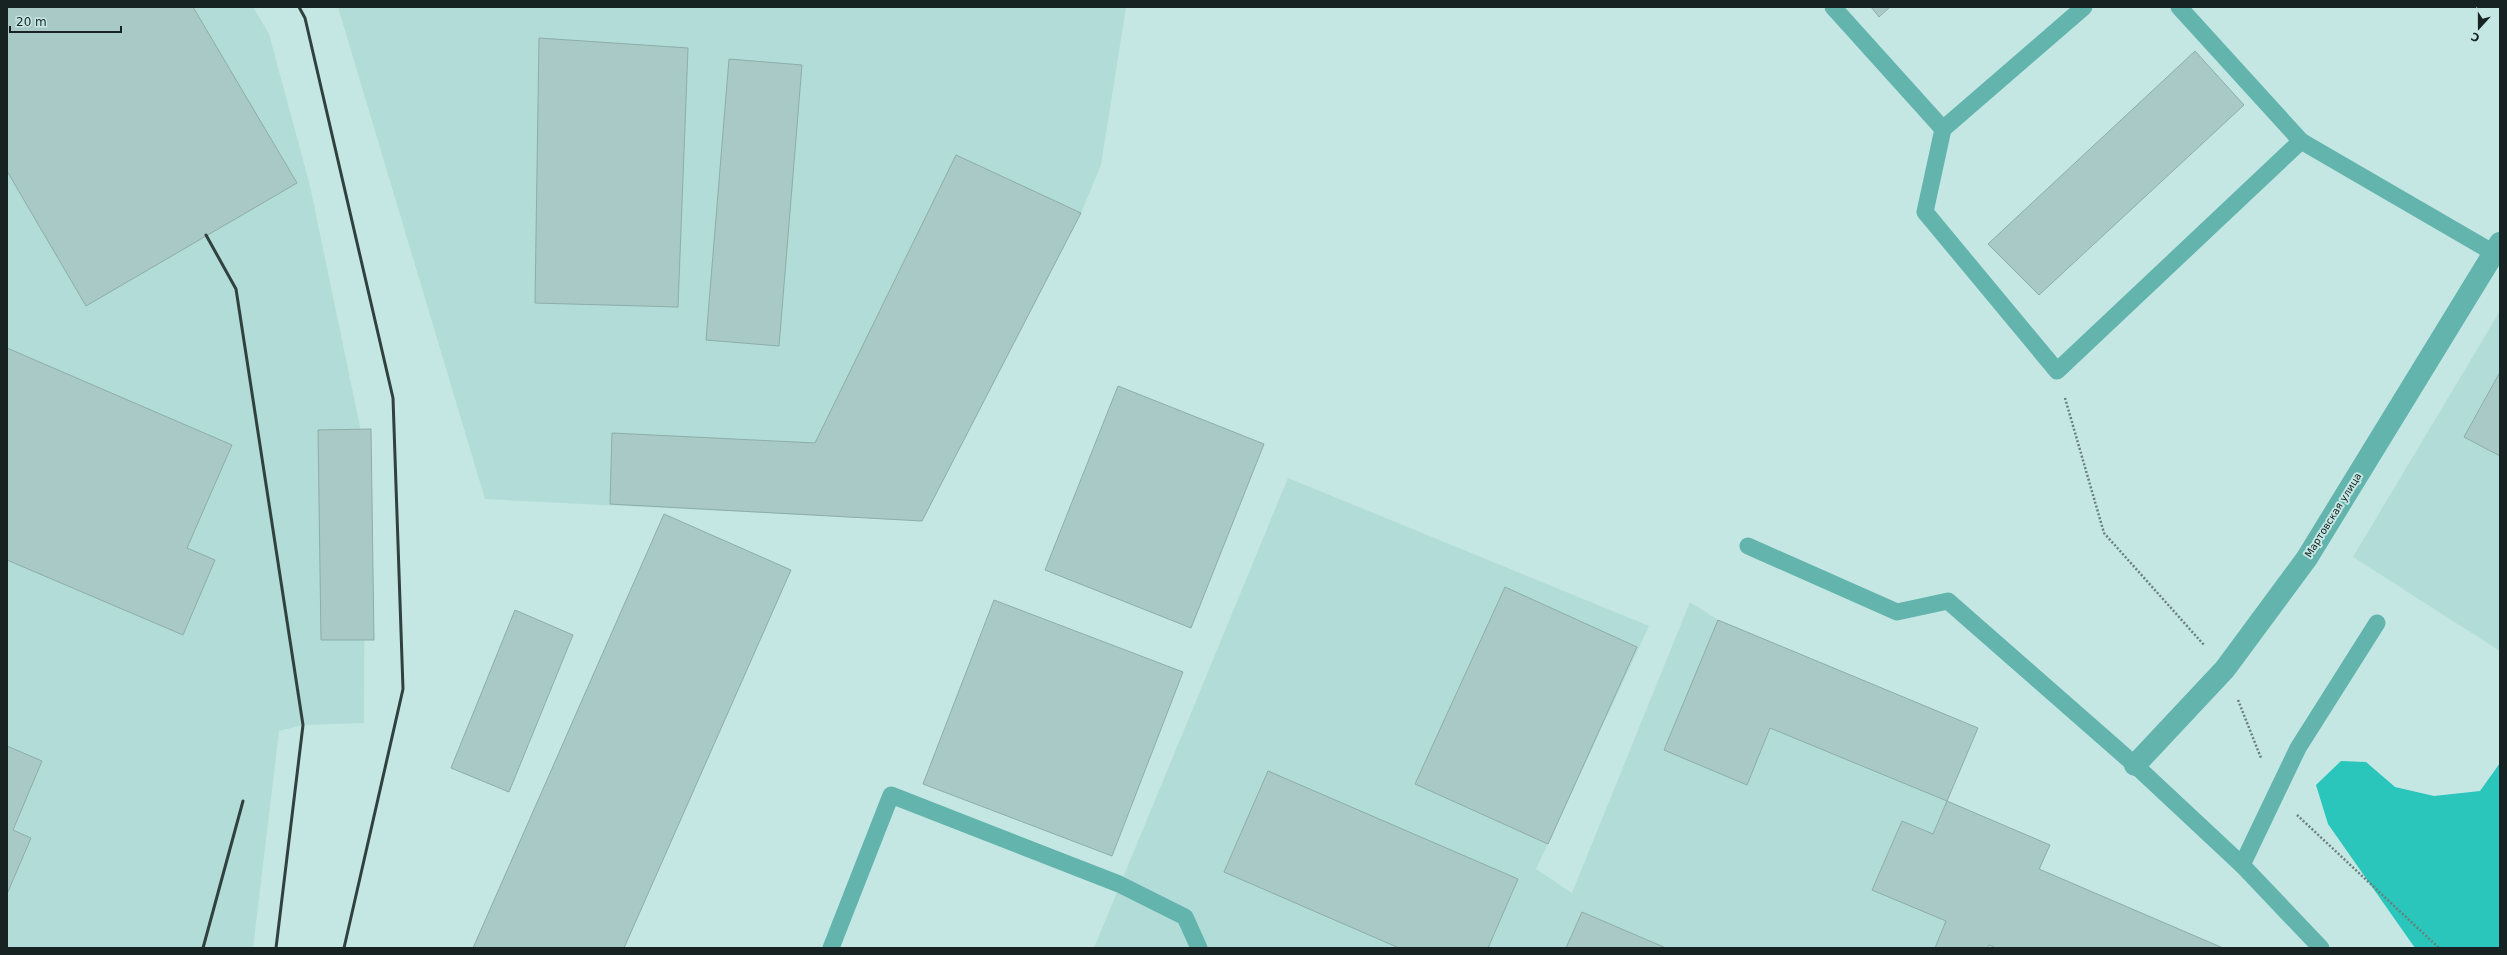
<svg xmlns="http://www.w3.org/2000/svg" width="2507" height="955" font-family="'DejaVu Sans',sans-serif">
<rect width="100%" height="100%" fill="#c5e7e3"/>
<g fill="#b1dcd7">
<polygon points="7,7 253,7 269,34 310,186 365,451 364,723 303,725 279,731 253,948 7,948"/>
<polygon points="338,7 1126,7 1101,165 1081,213 922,521 485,499"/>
<polygon points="2500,311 2500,651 2353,557"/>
<polygon points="1288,478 1649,626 1536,869 1572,893 1690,602 1718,620 1978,728 1947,801 2050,845 2040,870 2223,948 1094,948"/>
</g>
<polygon fill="#2ac5bb" points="2341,761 2366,762 2395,787 2434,796 2480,791 2500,763 2500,948 2415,948 2328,824 2316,785"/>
<g fill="#a8c9c5" stroke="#8dadaa">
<polygon points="7,7 193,7 297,183 86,306 7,171"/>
<polygon points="1871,7 1890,7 1879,17"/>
<polygon points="539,38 688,48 678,307 535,303"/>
<polygon points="2195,51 2244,105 2039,295 1988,244"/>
<polygon points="729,59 802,65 779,346 706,340"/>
<polygon points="956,155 1081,213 922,521 610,504 612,433 815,443"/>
<polygon points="7,348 232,445 187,548 215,560 183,635 7,560"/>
<polygon points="2500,372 2500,456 2464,437"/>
<polygon points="1118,386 1264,444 1191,628 1045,570"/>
<polygon points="371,429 374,640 321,640 318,430"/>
<polygon points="664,514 791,570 624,948 473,948"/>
<polygon points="1505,587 1637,647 1548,844 1415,784"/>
<polygon points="994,600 1183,672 1112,856 923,784"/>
<polygon points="515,610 573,635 509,792 451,768"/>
<polygon points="1718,620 1978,728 1947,801 1770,728 1747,785 1664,750"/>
<polygon points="7,746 42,761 13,830 31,838 7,894"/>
<polygon points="1268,771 1518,879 1488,948 1399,948 1224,872"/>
<polygon points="1947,801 2050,845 2039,869 2223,948 1996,948 1989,945 1987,948 1935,948 1946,921 1872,890 1902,821 1933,834"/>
<polygon points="1582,912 1666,948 1566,948"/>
</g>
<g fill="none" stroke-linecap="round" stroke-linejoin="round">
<g stroke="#69807d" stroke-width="2.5" stroke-dasharray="2 2" stroke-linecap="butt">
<polyline points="2065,398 2104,533 2204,645"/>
<polyline points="2238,700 2261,758"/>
<polyline points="2297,815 2439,948"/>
</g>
<g stroke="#62b4ad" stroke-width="17">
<polyline points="1833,7 1943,129"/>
<polyline points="2084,7 1943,129 1925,212 2057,371 2301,141"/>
<polyline points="2179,7 2301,141 2494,253"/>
<polyline points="1748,546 1897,612 1948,601 2135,765 2242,865 2321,948"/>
<polyline points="2242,865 2298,748 2377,623"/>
<polyline points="831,948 891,795 1119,884 1185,917 1199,948"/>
</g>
<polyline stroke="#62b4ad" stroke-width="22" points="2135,765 2225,669 2307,558 2500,243"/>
<g stroke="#30413f" stroke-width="3">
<polyline points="299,7 305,18 393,398 403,689 344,948"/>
<polyline points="206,235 236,289 303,725 276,948"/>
<polyline points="203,948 243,801"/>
</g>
</g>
<g text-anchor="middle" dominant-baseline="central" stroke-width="4" stroke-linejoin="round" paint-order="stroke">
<g font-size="10" fill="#162322" stroke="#c5e7e3">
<text transform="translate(2333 515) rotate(-58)">Мартовская улица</text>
</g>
</g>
<rect width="2507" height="955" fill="none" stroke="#162322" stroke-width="16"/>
<g transform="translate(2479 28) rotate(201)" stroke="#c5e7e3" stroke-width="3" paint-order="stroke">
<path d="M0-3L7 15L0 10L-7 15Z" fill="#162322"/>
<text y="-6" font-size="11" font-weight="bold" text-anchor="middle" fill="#162322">С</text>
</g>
<path d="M10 26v6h111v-6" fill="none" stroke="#162322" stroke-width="2"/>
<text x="16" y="26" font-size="12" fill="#162322" stroke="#c5e7e3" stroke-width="3" paint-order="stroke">20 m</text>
</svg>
